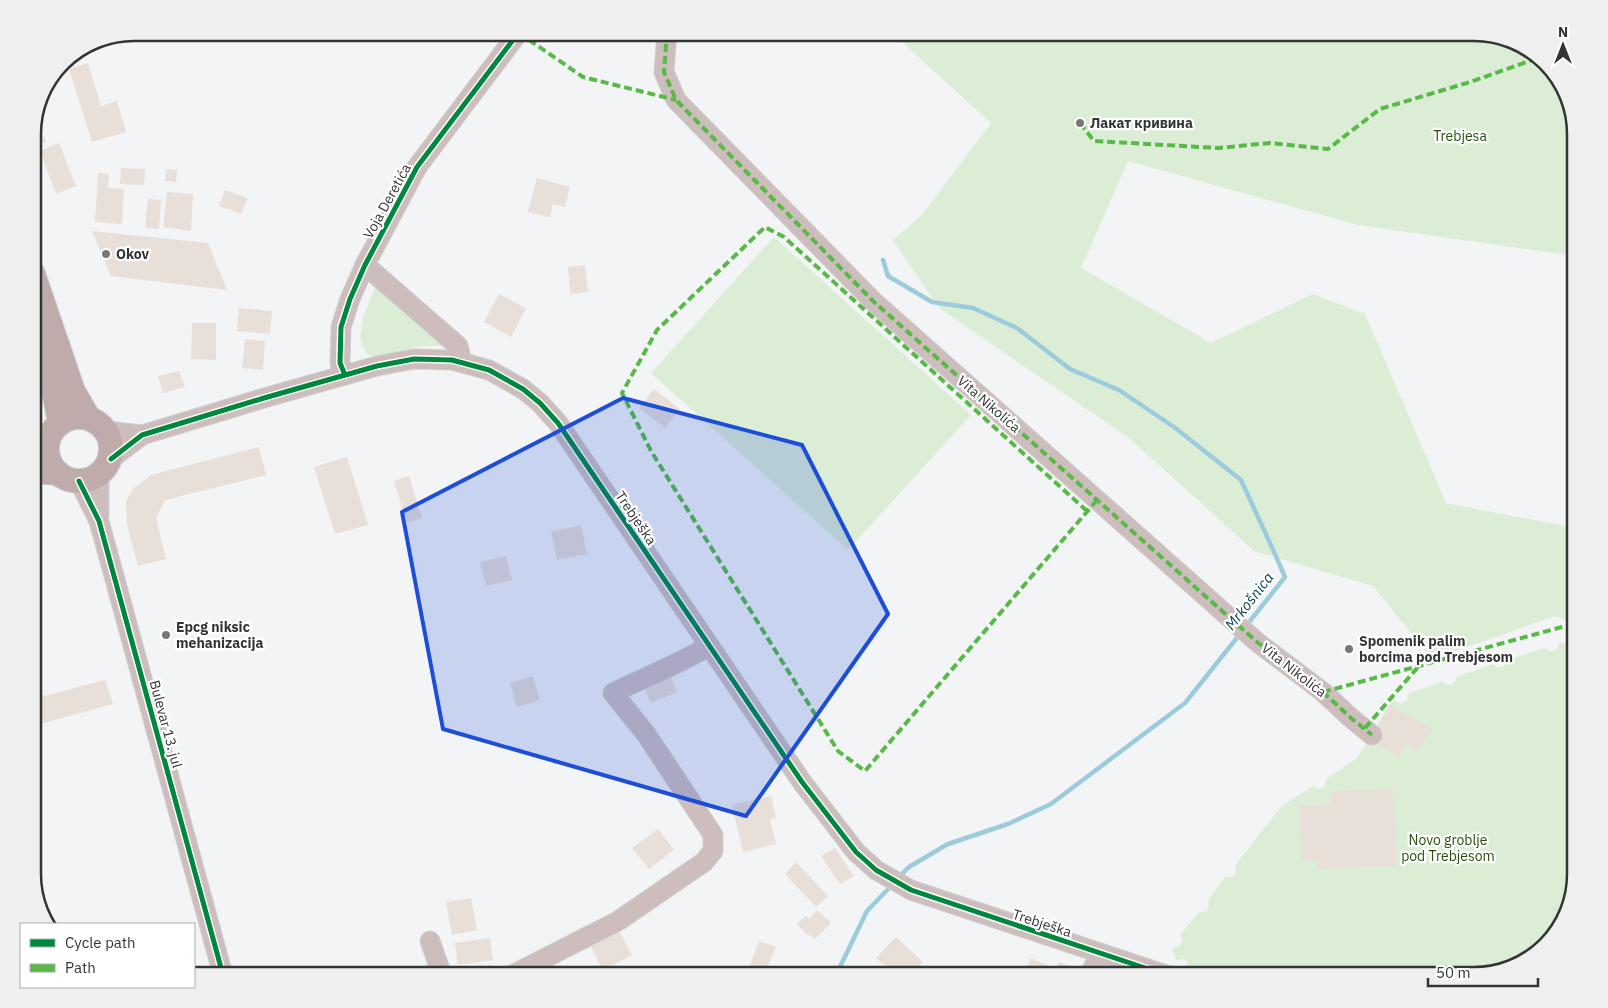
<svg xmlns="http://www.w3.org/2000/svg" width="1608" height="1008" font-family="'IBM Plex Sans',sans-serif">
<rect width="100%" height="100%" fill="#f3f4f5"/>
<g fill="#dcedd6">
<polygon points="1474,32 1530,49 1562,83 1575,134 1575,256 1358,225 1128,161 1081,268 1211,343 1313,294 1365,314 1446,503 1575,528 1575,625 1556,616 1432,659 1373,586 1254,551 1129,438 939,308 893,240 922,215 991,123 892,33"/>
<polygon points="774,237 971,415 848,550 651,373"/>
<polygon points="375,287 446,346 421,346 377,358 367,354 362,345 360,337 363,317"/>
<path d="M 1559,643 L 1575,644 L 1575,874 L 1559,930 L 1525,962 L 1474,975 L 1236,975 L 1232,974 C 1217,977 1203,971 1188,967 L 1187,961 L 1184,959 L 1176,960 L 1172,947 C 1177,948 1181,946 1182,940 L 1180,935 L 1199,912 C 1204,913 1208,911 1209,906 L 1208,900 L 1226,876 L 1232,877 L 1236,873 L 1235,865 L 1282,806 L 1313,786 L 1318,789 C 1324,788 1326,785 1326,779 L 1357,758 L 1394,700 C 1398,704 1403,704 1407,700 L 1408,694 L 1443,681 C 1447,686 1451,686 1455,682 L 1457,677 L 1493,664 L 1497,668 L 1503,667 L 1507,663 L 1507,660 L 1545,648 L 1547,650 L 1552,652 L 1557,649 Z"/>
</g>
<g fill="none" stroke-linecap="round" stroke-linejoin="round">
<g stroke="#9ccbdc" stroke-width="4.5">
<polyline points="883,260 888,276 932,302 973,308 1017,328 1070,369 1119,390 1174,427 1241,480 1270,543 1285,577 1246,626"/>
<polyline points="898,878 909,867 948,844 1008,824 1051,804 1185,703 1240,634"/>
<polyline points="669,975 703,971 731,975"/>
<polyline points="834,975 838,971 867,911 893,884"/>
</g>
</g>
<g fill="#e8dfd8">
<polygon points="88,63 101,106 117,101 126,132 92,142 69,69"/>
<polygon points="35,116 46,142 33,147 33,127"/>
<polygon points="59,143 76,186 56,194 40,151"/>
<polygon points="121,168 145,169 144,185 120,184"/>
<polygon points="166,169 177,170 176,182 165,181"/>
<polygon points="98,173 109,174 108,188 124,189 122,224 95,222"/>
<polygon points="537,178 570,187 565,207 553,204 550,217 528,212"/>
<polygon points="225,190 247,198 241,214 219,206"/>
<polygon points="167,192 193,194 191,231 163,227"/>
<polygon points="148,199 161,200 159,229 145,228"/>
<polygon points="92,231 208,243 227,290 111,276"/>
<polygon points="585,265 588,292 570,294 568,267"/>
<polygon points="499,294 526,308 511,337 484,322"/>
<polygon points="239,308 272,311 270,334 237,331"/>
<polygon points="192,323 216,323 216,360 191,359"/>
<polygon points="245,339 265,341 263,370 242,368"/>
<polygon points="179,371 185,387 163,393 158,376"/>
<polygon points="654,389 680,409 665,428 639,408"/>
<polygon points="259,447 266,475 165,500 156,518 166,559 138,566 127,525 126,501 133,489 151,475"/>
<polygon points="347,457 368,525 335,534 314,467"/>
<polygon points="409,476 422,518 407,523 394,481"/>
<polygon points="581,525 587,554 557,560 551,532"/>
<polygon points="506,556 512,580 486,586 480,562"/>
<polygon points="668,670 677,692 651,703 642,681"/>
<polygon points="533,676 540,700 517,707 510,683"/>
<polygon points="105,680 113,704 33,726 33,699"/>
<polygon points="1390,704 1432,729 1418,751 1407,744 1399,757 1369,739"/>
<polygon points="1393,788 1397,866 1318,869 1318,860 1302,861 1299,806 1331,804 1330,791"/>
<polygon points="771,796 776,818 770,819 776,844 743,852 732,805"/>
<polygon points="658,829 674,850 649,869 632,848"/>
<polygon points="835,848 854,876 840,884 821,856"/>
<polygon points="796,862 828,896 816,907 785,874"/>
<polygon points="471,898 477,930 452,935 446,902"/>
<polygon points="817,910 831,923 815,939 810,934 808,936 797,924 806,916 809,919"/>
<polygon points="619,931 632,955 603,970 589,943"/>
<polygon points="896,937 923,962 911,975 896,975 876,958"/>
<polygon points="490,938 493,960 458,965 455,943"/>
<polygon points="759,941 776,947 764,975 748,970"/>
<polygon points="1031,958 1047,965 1042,975 1023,975"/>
<polygon points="1059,962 1079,969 1077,975 1055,975"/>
</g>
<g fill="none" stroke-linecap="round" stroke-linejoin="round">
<g stroke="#d0d1d2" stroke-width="21">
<g id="minor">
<polyline points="667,32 664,72 676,100 873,301 1257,642 1323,692 1351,718 1372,735"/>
<polyline points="365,265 458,346 462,362"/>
<polyline points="345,375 340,363 341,327 350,299 365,265 417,167 519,32"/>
<polyline points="107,431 142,435"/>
<polyline points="111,459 142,435 264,398 377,366 414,359 452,360 489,370 523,389 540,403 558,423 802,782 856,852 876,870 911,890 1166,975"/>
<polyline points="99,475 99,515"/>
<polyline points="79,481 99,521 223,975"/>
<polyline points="430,941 442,975"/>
<path d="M 512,975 L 618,921 L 704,862 L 713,851 L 713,835 L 646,734 L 613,693 C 645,677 679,664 709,646"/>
<polyline points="1089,975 1101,954"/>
</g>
</g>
<g stroke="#d0d1d2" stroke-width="26">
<g id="major">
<polyline points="33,274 73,391 88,417"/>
<polyline points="33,322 55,397 60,422"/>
<circle cx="79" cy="449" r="32"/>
<polyline points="33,471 58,473"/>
</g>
</g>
<use href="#minor" stroke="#cdbebd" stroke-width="19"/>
<use href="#major" stroke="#beabaa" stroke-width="24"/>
<g stroke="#58b947" stroke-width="4" stroke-dasharray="8 4" stroke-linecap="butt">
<polyline points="667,32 664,72 676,100 873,301 1257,642 1323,692 1351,718 1372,735"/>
<polyline points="519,33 583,77 676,100"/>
<polyline points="1080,123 1094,141 1218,148 1270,143 1328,149 1380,109 1470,82 1538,58"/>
<polyline points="1087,511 784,237 765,227 657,330 622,393 651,451 838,751 865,771 1097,500"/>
<polyline points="1323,692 1573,624 1575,625"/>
<polyline points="1365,728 1418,667"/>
</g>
<g stroke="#fff" stroke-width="8">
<g id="cycleway">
<polyline points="345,375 340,363 341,327 350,299 365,265 417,167 519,32"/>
<polyline points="111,459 142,435 264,398 377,366 414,359 452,360 489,370 523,389 540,403 558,423 802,782 856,852 876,870 911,890 1166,975"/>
<polyline points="79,481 99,521 223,975"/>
</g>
</g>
<use href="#cycleway" stroke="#00873e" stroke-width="5"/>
</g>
<path fill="#1d4ed8" fill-opacity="0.2" stroke="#1d4ed8" stroke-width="4" stroke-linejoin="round" d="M 623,398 L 802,445 L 888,614 L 746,816 L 443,729 L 402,512 Z"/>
<g fill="#767778" stroke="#fff" stroke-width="2">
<circle cx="1080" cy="123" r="5"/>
<circle cx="106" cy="254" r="5"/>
<circle cx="166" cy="635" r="5"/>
<circle cx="1349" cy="649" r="5"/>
</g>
<g text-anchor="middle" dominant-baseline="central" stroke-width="4.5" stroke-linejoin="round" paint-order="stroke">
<g font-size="14" font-weight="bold" fill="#333434" stroke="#fff" text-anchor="start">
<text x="1090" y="123">Лакат кривина</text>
<text x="116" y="254">Okov</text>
<text x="176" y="627">Epcg niksic<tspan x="176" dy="16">mehanizacija</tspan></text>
<text x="1359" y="641">Spomenik palim<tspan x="1359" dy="16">borcima pod Trebjesom</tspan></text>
</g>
<g font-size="14" fill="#264f09" stroke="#fff">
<text x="1460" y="136">Trebjesa</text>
<text x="1448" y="840">Novo groblje<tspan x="1448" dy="16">pod Trebjesom</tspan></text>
</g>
<g font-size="14" fill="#333434" stroke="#fff">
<text transform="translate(387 201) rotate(-61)">Voja Deretića</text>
<text transform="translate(989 404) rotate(41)">Vita Nikolića</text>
<text transform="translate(636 518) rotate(56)">Trebješka</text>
<text transform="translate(1294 670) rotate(38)">Vita Nikolića</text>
<text transform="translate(166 724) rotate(75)">Bulevar 13. jul</text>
<text transform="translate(1042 923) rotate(18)">Trebješka</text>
</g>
<g font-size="15" font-style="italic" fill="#094556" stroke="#fff">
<text transform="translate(1249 601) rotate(-52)">Mrkošnica</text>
</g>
</g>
<path d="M0 0H1608V1008H0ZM134 41H1474A93 93 0 0 1 1567 134V874A93 93 0 0 1 1474 967H134A93 93 0 0 1 41 874V134A93 93 0 0 1 134 41Z" fill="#efefef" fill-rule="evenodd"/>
<path fill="none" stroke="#333434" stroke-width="2.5" d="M134 41H1474A93 93 0 0 1 1567 134V874A93 93 0 0 1 1474 967H134A93 93 0 0 1 41 874V134A93 93 0 0 1 134 41Z"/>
<rect x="20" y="923" width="175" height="65" fill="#ffffff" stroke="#adaeae"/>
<rect x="30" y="939" width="25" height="8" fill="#00873e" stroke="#adaeae"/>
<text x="65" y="948" font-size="15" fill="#333434">Cycle path</text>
<rect x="30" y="964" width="25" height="8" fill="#58b947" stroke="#adaeae"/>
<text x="65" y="973" font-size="15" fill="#333434">Path</text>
<g transform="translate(1563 45)" stroke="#ffffff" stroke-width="4" paint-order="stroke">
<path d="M0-4L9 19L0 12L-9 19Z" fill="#333434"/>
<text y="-8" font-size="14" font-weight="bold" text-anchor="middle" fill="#333434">N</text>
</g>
<path d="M1428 978v8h110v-8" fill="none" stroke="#333434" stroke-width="2.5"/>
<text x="1436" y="978" font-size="15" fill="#333434" stroke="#ffffff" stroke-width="4" paint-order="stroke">50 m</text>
</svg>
